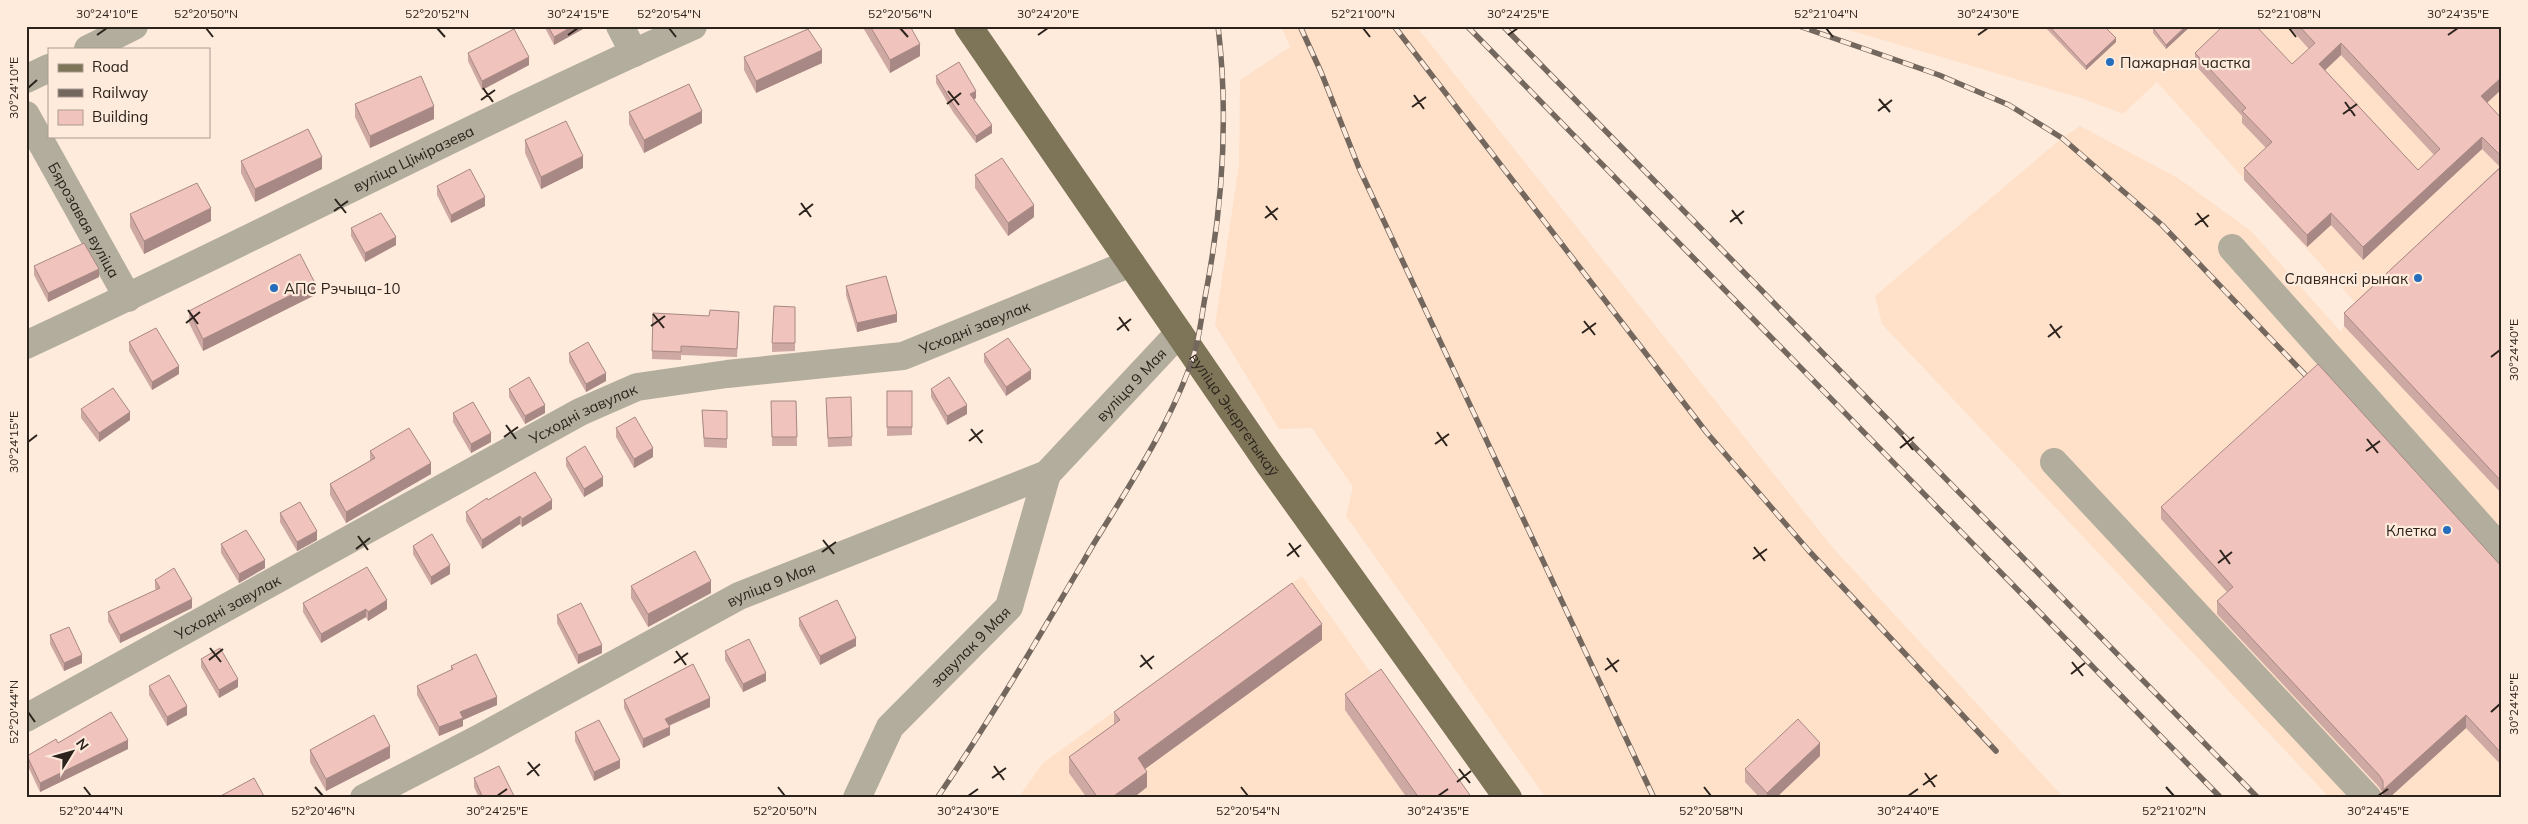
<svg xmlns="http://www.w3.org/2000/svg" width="2528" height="824" font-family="Mulish,sans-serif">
<rect width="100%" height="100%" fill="#feebdc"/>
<g fill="#ffe1ca">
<polygon points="1281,26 1416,26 1833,548 2064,798 1806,798 1804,796 1802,798 1546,798 1346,516 1353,487 1312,428 1279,429 1215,325 1239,164 1240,80 1290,47"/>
<polygon points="1835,26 2502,26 2502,798 2330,798 1882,324 1875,296 2062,138 2080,126 2178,178 2251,231 2341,332 2344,326 2361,309 2157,82 2123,114 2081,98"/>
<polygon points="1302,576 1460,798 1018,798 1043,763"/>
</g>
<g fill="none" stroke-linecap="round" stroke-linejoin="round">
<g stroke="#b2ad9c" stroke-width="28">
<polyline points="620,26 634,53"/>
<polyline points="88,49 134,26"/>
<polyline points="26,79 49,68"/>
<path id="s1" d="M 26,115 L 128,298"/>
<polyline points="2232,248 2502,550"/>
<path id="s2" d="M 26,345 C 250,241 468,127 693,26"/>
<polyline points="2054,462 2368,798"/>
<path id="s3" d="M 26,718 L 580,412 L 637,387 L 727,374 L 903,356 L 1131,263"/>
<path id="s4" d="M 364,798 L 478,739 L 739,596 L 1047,474 L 1179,333"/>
<path id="s5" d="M 857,798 L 890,727 L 1009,607 L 1047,474"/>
</g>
<path stroke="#7e7558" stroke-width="28" id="s6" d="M 968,26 L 1269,464 L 1508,798"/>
<g stroke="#73675e" stroke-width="5.5">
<g id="rail">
<polyline points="1300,26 1321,72 1359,168 1654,798"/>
<polyline points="1394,26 1707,433 1809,551 1996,751"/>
<polyline points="1467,26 2221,798"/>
<polyline points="1503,26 2258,798"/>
<polyline points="1799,26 1939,75 2009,105 2062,138 2162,225 2312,382"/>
<path d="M 937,798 C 993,716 1043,630 1093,545 C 1129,486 1173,420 1194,354 C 1200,335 1202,312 1206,292 C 1223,203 1229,117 1218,26"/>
</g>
</g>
<use href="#rail" stroke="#feebdc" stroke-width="4" stroke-dasharray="11" stroke-linecap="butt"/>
</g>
<g fill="#cea8a3" fill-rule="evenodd">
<polygon points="544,26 583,26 583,29 554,45"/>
<polygon points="862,26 910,26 920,56 890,73"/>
<polygon points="2044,26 2104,26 2116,42 2086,70"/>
<polygon points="2190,26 2166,49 2153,33 2153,28"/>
<path d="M 2288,26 L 2502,26 L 2502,89 L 2487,103 L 2502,119 L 2502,494 L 2344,326 L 2344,313 L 2500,167 L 2482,149 L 2363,260 L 2331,225 L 2307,247 L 2244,180 L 2244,168 L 2266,148 L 2242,123 L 2242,116 L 2195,65 L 2195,53 L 2292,64 L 2309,49 ZM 2341,55 L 2434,155 L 2418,170 L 2325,70 Z"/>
<polygon points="468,53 529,65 482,90 468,61"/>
<polygon points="744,57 822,63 756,93 744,70"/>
<polygon points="936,76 976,98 974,100 992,133 976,143 953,112 936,83"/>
<polygon points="355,104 434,119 370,148 355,117"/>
<polygon points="629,112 702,123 644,153 629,124"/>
<polygon points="525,140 583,168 541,189 525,153"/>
<polygon points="241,161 322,169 255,202 241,173"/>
<polygon points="975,175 1034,217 1008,236 975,188"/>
<polygon points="437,186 485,206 451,223 437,195"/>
<polygon points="130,214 211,221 144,254 130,227"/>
<polygon points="351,228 396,245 365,262 351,236"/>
<polygon points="34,266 99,277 48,302 34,275"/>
<polygon points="846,286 897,322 857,332 846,295"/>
<polygon points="315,295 203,351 189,323 189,311"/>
<polygon points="795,307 795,351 772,352 772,343"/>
<polygon points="739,320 737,357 681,355 681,360 652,359 652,351"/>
<polygon points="129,342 179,374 152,390 129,351"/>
<polygon points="569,353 606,381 586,392 569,362"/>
<polygon points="984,354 1031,379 1006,396 984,362"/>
<polygon points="509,389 545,413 525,424 509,397"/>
<polygon points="931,389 967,414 947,425 931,397"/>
<polygon points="887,391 912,391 912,435 887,436"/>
<polygon points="771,401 796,401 797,446 772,446"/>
<polygon points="826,407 852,437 852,446 828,447"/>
<polygon points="81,409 130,420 99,442 81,418"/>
<polygon points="702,410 727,411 727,448 704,447"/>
<polygon points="453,413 491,442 471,453 453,422"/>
<polygon points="616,428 653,457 634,468 616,437"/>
<polygon points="370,451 431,474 346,523 330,495 330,484 370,461"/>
<polygon points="566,458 603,486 584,497 566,466"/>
<polygon points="488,500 552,509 522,527 520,524 482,549 466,521 466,512"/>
<polygon points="2161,507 2502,567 2502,766 2466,728 2389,798 2383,798 2383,794 2379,787 2217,614 2217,601 2227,592 2161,519"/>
<polygon points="280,513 317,540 297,551 280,522"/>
<polygon points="221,544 265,568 239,583 221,553"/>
<polygon points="413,546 450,574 431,585 413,554"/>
<polygon points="155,580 192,608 120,643 108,621 108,612 156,590 155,588"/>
<polygon points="631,586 711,593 648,627 631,598"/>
<polygon points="303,603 387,609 368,621 366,617 321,643 303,612"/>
<polygon points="557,615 602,653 578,664 557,623"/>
<polygon points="799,618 856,646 820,665 799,626"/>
<polygon points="50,635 82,663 64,671 50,644"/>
<polygon points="1322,640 1145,769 1147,787 1133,798 1087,798 1069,773 1069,757 1114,724 1114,712"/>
<polygon points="725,651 766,681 743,692 725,660"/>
<polygon points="201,659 238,687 219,698 201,667"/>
<polygon points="451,666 497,705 463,720 463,726 439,736 417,695 417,686 451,670"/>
<polygon points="149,686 187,715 167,726 149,695"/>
<polygon points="1345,694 1472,798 1407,798 1345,710"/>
<polygon points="624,700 710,707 669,726 670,735 643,748 624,708"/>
<polygon points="575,732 620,768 594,781 575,741"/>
<polygon points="58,743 128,749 40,792 27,764 27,756"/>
<polygon points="310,750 390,758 326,791 310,762"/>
<polygon points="1820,756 1776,798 1760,798 1745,782 1745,769"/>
<polygon points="474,778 515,798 479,798 474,787"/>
</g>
<g fill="#a88884">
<polygon points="573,26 583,26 583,29 554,45 554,37"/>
<polygon points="2186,26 2190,26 2190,27 2166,49 2166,45"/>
<polygon points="2116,38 2116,42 2086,70 2086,66"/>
<polygon points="2341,43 2341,55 2319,76 2319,64"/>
<polygon points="920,44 920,56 890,73 890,60"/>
<polygon points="822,50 822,63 756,93 756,81"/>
<polygon points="529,57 529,65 482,90 482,81"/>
<polygon points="2502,77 2502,89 2481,108 2481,96"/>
<polygon points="976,91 976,98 970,102 970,94"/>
<polygon points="434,106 434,119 370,148 370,136"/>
<polygon points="702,111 702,123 644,153 644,140"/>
<polygon points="992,125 992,133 976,143 976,136"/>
<polygon points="2482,137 2482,149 2363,260 2363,247"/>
<polygon points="583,156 583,168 541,189 541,177"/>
<polygon points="322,157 322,169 255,202 255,189"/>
<polygon points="485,197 485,206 451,223 451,215"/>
<polygon points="1034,205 1034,217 1008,236 1008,223"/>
<polygon points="211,208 211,221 144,254 144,241"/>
<polygon points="2331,213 2331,225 2307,247 2307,235"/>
<polygon points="396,237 396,245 365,262 365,253"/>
<polygon points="99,269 99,277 48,302 48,293"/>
<polygon points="315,283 315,295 203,351 203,339"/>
<polygon points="897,314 897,322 857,332 857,323"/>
<polygon points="179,366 179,374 152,390 152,382"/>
<polygon points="1031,370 1031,379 1006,396 1006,387"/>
<polygon points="606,373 606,381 586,392 586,384"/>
<polygon points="545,405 545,413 525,424 525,416"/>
<polygon points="967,405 967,414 947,425 947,416"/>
<polygon points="130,412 130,420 99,442 99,433"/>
<polygon points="491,433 491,442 471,453 471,444"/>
<polygon points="653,448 653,457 634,468 634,459"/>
<polygon points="431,463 431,474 346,523 346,512"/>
<polygon points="603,477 603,486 584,497 584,489"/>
<polygon points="552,500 552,509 522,527 522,519"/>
<polygon points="520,516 520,524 482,549 482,540"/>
<polygon points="317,531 317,540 297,551 297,542"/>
<polygon points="265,560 265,568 239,583 239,574"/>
<polygon points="450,565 450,574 431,585 431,577"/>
<polygon points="711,581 711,593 648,627 648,614"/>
<polygon points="192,599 192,608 120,643 120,635"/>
<polygon points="387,600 387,609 368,621 368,612"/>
<polygon points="366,609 366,617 321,643 321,634"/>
<polygon points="1322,624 1322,640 1138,774 1138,758"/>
<polygon points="856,638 856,646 820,665 820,656"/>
<polygon points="602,645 602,653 578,664 578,655"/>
<polygon points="82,655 82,663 64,671 64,663"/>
<polygon points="766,673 766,681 743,692 743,684"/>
<polygon points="238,679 238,687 219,698 219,690"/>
<polygon points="497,697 497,705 463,720 463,726 439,736 439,727 460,712"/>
<polygon points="710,698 710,707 665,727 665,719"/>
<polygon points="187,706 187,715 167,726 167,717"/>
<polygon points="2466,715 2466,728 2389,798 2383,798 2383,790"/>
<polygon points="670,727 670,735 643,748 643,739"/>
<polygon points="128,740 128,749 40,792 40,783"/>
<polygon points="1820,743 1820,756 1776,798 1767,798 1767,793"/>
<polygon points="390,746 390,758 326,791 326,779"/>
<polygon points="620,760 620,768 594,781 594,772"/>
<polygon points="1147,772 1147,787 1133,798 1111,798"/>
</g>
<g fill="#f0c3bd" stroke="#a88884" fill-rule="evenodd">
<polygon points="548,26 573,26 554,37"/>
<polygon points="870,26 910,26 920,44 890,60"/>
<polygon points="2049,26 2104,26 2116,38 2086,66"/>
<polygon points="2155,26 2186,26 2166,45 2153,28"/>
<path d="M 2223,26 L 2256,26 L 2292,64 L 2315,43 L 2299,26 L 2502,26 L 2502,77 L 2481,96 L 2502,119 L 2502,157 L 2482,137 L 2363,247 L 2331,213 L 2307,235 L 2244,168 L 2272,142 L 2242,111 L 2246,108 L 2195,53 ZM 2341,43 L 2440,149 L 2418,170 L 2319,64 Z"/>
<polygon points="514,29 529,57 482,81 468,53"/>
<polygon points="808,29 822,50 756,81 744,57"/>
<polygon points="959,62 976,91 970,94 992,125 976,136 953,104 936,76"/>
<polygon points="421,76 434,106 370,136 355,104"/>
<polygon points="689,84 702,111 644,140 629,112"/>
<polygon points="566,121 583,156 541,177 525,140"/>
<polygon points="308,129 322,157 255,189 241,161"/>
<polygon points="1002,158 1034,205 1008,223 975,175"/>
<polygon points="2502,166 2502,482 2344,313"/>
<polygon points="470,169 485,197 451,215 437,186"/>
<polygon points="197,183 211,208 144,241 130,214"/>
<polygon points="381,213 396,237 365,253 351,228"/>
<polygon points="84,243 99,269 48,293 34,266"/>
<polygon points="300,254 315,283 203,339 189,311"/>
<polygon points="886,276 897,314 857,323 846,286"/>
<polygon points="774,306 795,307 795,343 772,343"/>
<polygon points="710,310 739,312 737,349 681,346 681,352 652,351 653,313 709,316"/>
<polygon points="156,328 179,366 152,382 129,342"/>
<polygon points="1008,338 1031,370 1006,387 984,354"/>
<polygon points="588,342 606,373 586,384 569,353"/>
<polygon points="2318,364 2502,567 2502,754 2466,715 2383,790 2383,781 2379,775 2217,601 2233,587 2161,507"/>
<polygon points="529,377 545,405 525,416 509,389"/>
<polygon points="949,377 967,405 947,416 931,389"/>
<polygon points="113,388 130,412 99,433 81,409"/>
<rect x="887" y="391" width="25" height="36"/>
<polygon points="851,397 852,437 828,438 826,398"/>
<polygon points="771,401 796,401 797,437 772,437"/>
<polygon points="473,402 491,433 471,444 453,413"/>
<polygon points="702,410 727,411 727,439 704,438"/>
<polygon points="635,417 653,448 634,459 616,428"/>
<polygon points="409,428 431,463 346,512 330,484 375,458 370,451"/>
<polygon points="585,446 603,477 584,489 566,458"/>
<polygon points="535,472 552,500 522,519 520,516 482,540 466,512 487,498 488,500"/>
<polygon points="300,502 317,531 297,542 280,513"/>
<polygon points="246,530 265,560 239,574 221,544"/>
<polygon points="432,534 450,565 431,577 413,546"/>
<polygon points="695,551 711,581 648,614 631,586"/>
<polygon points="367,567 387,600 368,612 366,609 321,634 303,603"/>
<polygon points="174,568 192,599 120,635 108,612 160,588 155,580"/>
<polygon points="1292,583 1322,624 1138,758 1147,772 1111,798 1098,798 1069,757 1120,720 1114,712"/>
<polygon points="837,600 856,638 820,656 799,618"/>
<polygon points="581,603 602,645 578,655 557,615"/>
<polygon points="69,627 82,655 64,663 50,635"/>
<polygon points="749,639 766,673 743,684 725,651"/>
<polygon points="220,648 238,679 219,690 201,659"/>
<polygon points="476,654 497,697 460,712 463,718 439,727 417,686 453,669 451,666"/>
<polygon points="693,664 710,698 665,719 670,727 643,739 624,700"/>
<polygon points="1381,669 1472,798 1419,798 1345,694"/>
<polygon points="169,675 187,706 167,717 149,686"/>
<polygon points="111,712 128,740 40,783 27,756 56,739 58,743"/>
<polygon points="374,715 390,746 326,779 310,750"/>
<polygon points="1798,719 1820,743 1767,793 1745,769"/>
<polygon points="599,720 620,760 594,772 575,732"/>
<polygon points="499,766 515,798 483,798 474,778"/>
<polygon points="254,778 265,798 217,798"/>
</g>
<path fill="none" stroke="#2c231d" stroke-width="2" d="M 206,28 L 213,37M 437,28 L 445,37M 669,28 L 676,37M 900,28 L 908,37M 1363,28 L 1370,37M 1826,28 L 1833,37M 2289,28 L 2296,37M 97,35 L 107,28M 568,35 L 578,28M 1038,35 L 1048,28M 1508,35 L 1518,28M 1978,35 L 1988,28M 2448,35 L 2458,28M 28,88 L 37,80M 483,88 L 493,102M 948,91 L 959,105M 1414,95 L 1424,109M 1879,99 L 1890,112M 481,100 L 495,90M 2345,102 L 2355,116M 947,104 L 961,93M 1412,107 L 1426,97M 1878,111 L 1892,100M 2343,114 L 2357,104M 335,199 L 346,213M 801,203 L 811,217M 1266,206 L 1277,220M 1732,210 L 1742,224M 334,211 L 348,201M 2197,213 L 2208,227M 799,215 L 813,204M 1265,218 L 1278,208M 1730,222 L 1744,211M 2195,225 L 2209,215M 188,310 L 198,324M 653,314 L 664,328M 1119,317 L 1129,331M 1584,321 L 1595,335M 186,323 L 200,312M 2050,324 L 2060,338M 651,326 L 665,316M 1117,330 L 1131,319M 1582,333 L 1596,323M 2048,337 L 2062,326M 2491,357 L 2500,350M 506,425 L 516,439M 971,429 L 982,443M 1437,432 L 1447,446M 1902,436 L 1913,450M 504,437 L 518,427M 2367,439 L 2378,453M 969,441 L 983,430M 28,442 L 37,435M 1435,444 L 1449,434M 1900,448 L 1914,437M 2366,451 L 2380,441M 358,536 L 368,550M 823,540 L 834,554M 1289,543 L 1299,557M 1754,547 L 1765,561M 356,549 L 370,538M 2220,550 L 2230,564M 822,552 L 836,542M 1287,556 L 1301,545M 1753,559 L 1767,549M 2218,563 L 2232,552M 210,648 L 221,662M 676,651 L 686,665M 1141,655 L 1152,669M 1607,658 L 1617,672M 209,660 L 223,649M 2072,662 L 2083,676M 674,663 L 688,653M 1140,667 L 1154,656M 1605,670 L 1619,660M 2071,674 L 2085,663M 28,712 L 35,722M 2491,712 L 2500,704M 528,762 L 539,776M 994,766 L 1004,780M 1459,769 L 1470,783M 1925,773 L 1935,787M 527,775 L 540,764M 992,778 L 1006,768M 1457,782 L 1471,771M 1923,785 L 1937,775M 84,787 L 91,796M 315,787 L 323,796M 778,787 L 785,796M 1241,787 L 1248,796M 1704,787 L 1711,796M 2166,787 L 2174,796M 497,796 L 507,789M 968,796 L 978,789M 1438,796 L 1448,789M 1908,796 L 1918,789M 2378,796 L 2388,789"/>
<g fill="#256dbd" stroke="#feebdc" stroke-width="2">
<circle cx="2110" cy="62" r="5"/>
<circle cx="2418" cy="278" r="5"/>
<circle cx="274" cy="288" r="5"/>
<circle cx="2447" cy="530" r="5"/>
</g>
<g text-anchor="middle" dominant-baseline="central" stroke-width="4.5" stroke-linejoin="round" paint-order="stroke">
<g font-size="15" fill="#2c231d" stroke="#feebdc" text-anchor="start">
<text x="2120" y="62">Пажарная частка</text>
<text x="2408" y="278" text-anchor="end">Славянскі рынак</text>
<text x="284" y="288">АПС Рэчыца-10</text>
<text x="2437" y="530" text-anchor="end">Клетка</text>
</g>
<g font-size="15" fill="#2c231d" stroke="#feebdc">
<text stroke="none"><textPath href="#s2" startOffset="430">вуліца Ціміразева</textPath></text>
<text stroke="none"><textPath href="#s1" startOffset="120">Бярозавая вуліца</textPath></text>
<text stroke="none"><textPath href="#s3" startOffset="1040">Усходні завулак</textPath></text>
<text stroke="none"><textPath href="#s4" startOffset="880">вуліца 9 Мая</textPath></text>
<text stroke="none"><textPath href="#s6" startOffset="471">вуліца Энергетыкаў</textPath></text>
<text stroke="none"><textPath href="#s3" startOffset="635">Усходні завулак</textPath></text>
<text stroke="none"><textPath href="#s4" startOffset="460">вуліца 9 Мая</textPath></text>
<text stroke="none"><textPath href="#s3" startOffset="230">Усходні завулак</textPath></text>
<text stroke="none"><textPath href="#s5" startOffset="192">завулак 9 Мая</textPath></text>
</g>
</g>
<rect width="2528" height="824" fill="none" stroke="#feebdc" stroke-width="55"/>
<rect x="48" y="48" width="162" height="90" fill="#feebdc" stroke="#aa9b90"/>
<rect x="58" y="64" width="25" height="8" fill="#7e7558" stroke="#aa9b90"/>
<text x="92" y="72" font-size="15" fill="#2c231d">Road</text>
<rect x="58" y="89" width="25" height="8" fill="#73675e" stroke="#aa9b90"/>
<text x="92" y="98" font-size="15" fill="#2c231d">Railway</text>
<rect x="58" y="110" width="25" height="15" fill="#f0c3bd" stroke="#aa9b90"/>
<text x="92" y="122" font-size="15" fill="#2c231d">Building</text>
<g transform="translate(72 752) rotate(53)" stroke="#feebdc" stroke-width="4" paint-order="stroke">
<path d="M0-4L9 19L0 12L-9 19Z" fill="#2c231d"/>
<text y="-8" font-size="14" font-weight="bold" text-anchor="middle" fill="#2c231d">N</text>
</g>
<rect x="28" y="28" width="2472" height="768" fill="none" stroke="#2c231d" stroke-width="2"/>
<g font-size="12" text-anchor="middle" fill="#2c231d">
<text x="107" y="18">30°24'10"E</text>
<text x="206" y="18">52°20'50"N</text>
<text x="437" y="18">52°20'52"N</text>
<text x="578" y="18">30°24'15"E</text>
<text x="669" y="18">52°20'54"N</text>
<text x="900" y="18">52°20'56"N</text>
<text x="1048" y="18">30°24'20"E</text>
<text x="1363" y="18">52°21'00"N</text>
<text x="1518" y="18">30°24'25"E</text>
<text x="1826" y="18">52°21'04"N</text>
<text x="1988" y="18">30°24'30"E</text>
<text x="2289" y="18">52°21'08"N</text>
<text x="2458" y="18">30°24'35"E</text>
<text transform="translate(14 88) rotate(-90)" y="4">30°24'10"E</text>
<text transform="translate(2514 350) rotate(-90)" y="4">30°24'40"E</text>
<text transform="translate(14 442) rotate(-90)" y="4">30°24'15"E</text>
<text transform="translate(2514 704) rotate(-90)" y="4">30°24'45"E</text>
<text transform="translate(14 712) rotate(-90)" y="4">52°20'44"N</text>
<text x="91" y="815">52°20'44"N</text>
<text x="323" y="815">52°20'46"N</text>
<text x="497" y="815">30°24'25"E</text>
<text x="785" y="815">52°20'50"N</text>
<text x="968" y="815">30°24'30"E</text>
<text x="1248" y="815">52°20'54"N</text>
<text x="1438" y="815">30°24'35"E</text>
<text x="1711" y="815">52°20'58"N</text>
<text x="1908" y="815">30°24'40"E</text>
<text x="2174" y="815">52°21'02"N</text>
<text x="2378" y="815">30°24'45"E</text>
</g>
</svg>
